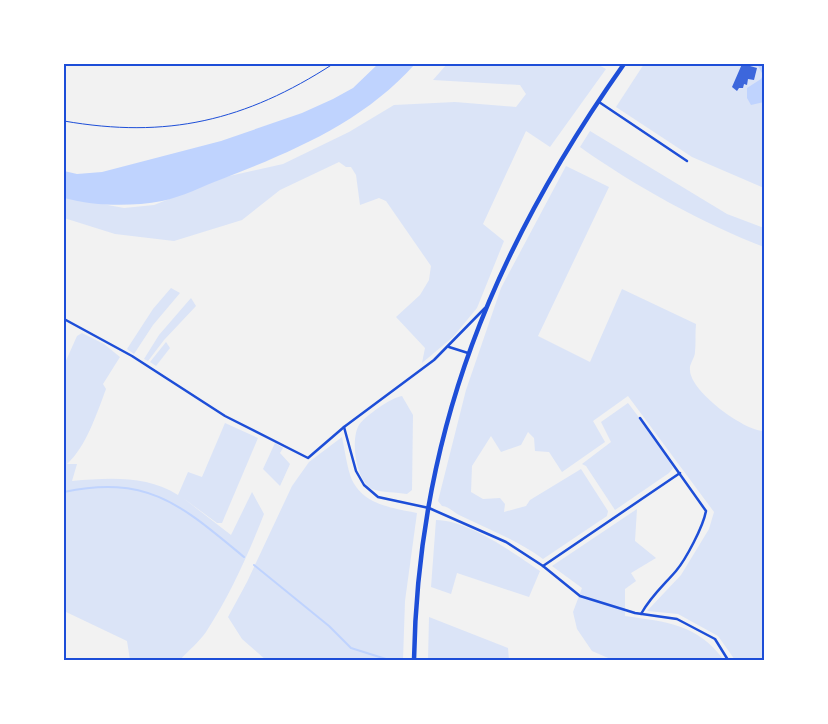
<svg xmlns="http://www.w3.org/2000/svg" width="828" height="724" font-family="Arial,sans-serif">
<rect width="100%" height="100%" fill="#f2f2f2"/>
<g fill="#dbe4f7">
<polygon points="447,64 597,64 606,69 550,147 526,131 483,224 504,241 477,308 453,337 422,363 425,348 396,317 420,295 429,280 431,266 386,201 379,198 360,205 356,175 351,167 346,167 339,162 280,190 242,220 174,241 115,234 64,218 64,197 124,208 154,205 225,177 283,164 349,132 394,105 455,102 516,107 526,94 520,85 433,80"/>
<polygon points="644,64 764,64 764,188 692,157 616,107"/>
<path d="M 590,131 L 727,214 L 764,228 L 764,247 C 704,224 633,185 580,147 Z"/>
<path d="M 566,166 L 609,187 L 538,336 L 590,362 L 622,289 L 696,324 C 695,333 696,343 695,352 C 695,358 689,364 690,370 C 690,391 744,431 764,431 L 764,660 L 735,660 L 718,636 L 678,614 L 647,611 L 681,575 L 709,529 L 714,512 L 628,396 L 593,421 L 605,442 L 562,472 L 549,452 L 535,451 L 534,438 L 528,432 L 521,445 L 501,452 L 491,436 L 472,466 L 471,492 L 483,499 L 500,498 L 505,504 L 504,512 L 526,506 L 530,500 L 581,469 L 608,511 L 607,516 L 543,559 C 517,540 488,529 459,515 C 453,512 450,507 442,506 L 438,501 L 466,390 L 501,288 Z"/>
<polygon points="171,288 180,293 153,325 134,354 127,349 153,309"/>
<polygon points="191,298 196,306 164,340 148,361 144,359 159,335"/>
<path d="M 82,333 L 104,344 L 120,357 L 103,384 L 106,389 C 97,413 86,447 67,464 L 77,464 L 72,481 C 109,478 146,475 178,495 L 188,472 L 202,477 L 225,423 L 258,438 L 222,523 L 217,523 L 183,498 L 231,535 L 252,492 L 264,514 C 248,555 230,595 206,632 C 199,642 188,651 180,660 L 130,660 L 127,641 L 64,611 L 64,365 L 77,336 Z"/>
<polygon points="166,342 170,348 156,366 150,362"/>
<path d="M 402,396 L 413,415 L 412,490 L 407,494 C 396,492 383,493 372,489 C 356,481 350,439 359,425 C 365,416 392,397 402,396 Z"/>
<polygon points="628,403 660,445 673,468 669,473 615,510 586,466 582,464 611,442 601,422"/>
<path d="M 342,437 C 345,451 347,468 352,480 C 364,505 393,508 417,513 L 405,601 L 403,660 L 266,660 L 242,639 L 228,617 L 247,582 L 292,486 L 309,462 Z"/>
<polygon points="275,443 283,448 280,453 290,464 280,486 263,469"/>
<path d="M 637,509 L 635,541 L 656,558 L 631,573 L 636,581 L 625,589 L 625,616 C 667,622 697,624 724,660 L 613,660 L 592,651 L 577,629 L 573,612 L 582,588 L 552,566 Z"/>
<path d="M 436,520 C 468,520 514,553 540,571 L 529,597 L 457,573 L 451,594 L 431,587 Z"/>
<polygon points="429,617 508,648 509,660 428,660"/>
</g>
<g fill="#bfd3fe">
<path d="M 378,64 L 415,64 C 363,122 294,151 222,179 C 203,186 182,197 162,201 C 130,207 95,206 64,198 L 64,171 L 77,174 L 102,172 L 221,141 L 302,113 L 333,99 L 353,88 Z"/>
<polygon points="757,64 764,64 764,102 751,105 747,98 747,88 761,79 763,75"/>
</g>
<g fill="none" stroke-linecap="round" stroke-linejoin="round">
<g stroke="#bfd3fe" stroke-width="2">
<path d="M 64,492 C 149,474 182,506 244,557"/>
<polyline points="254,565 329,626 351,648 389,660"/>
</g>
</g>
<polygon fill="#3d67dc" points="742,64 751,64 750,66 757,68 754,80 748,79 747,85 744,84 743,88 739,88 737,91 732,87"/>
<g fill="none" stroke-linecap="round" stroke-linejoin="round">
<path stroke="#1d4ed8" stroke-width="1" d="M 64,121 C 167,139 245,121 333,64"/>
<g stroke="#1d4ed8" stroke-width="2.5">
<polyline points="599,102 687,161"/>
<polyline points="64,319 132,356 225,416 308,458 344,427 434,360 485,308"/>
<polyline points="449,347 468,353"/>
<path d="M 640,418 L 706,511 C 703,527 686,559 676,571 C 663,586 651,596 641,614"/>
<polyline points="344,427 356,471 364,485 378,497 429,508 506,542 543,566 580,596 635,613 677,619 715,639 728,660"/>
<polyline points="543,566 680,473"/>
</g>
<path stroke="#1d4ed8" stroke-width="4.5" d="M 414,660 C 418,432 494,248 624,64"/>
</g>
<rect width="828" height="724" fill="none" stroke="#ffffff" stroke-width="130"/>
<rect x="65" y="65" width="698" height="594" fill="none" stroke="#1d4ed8" stroke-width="2"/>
</svg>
